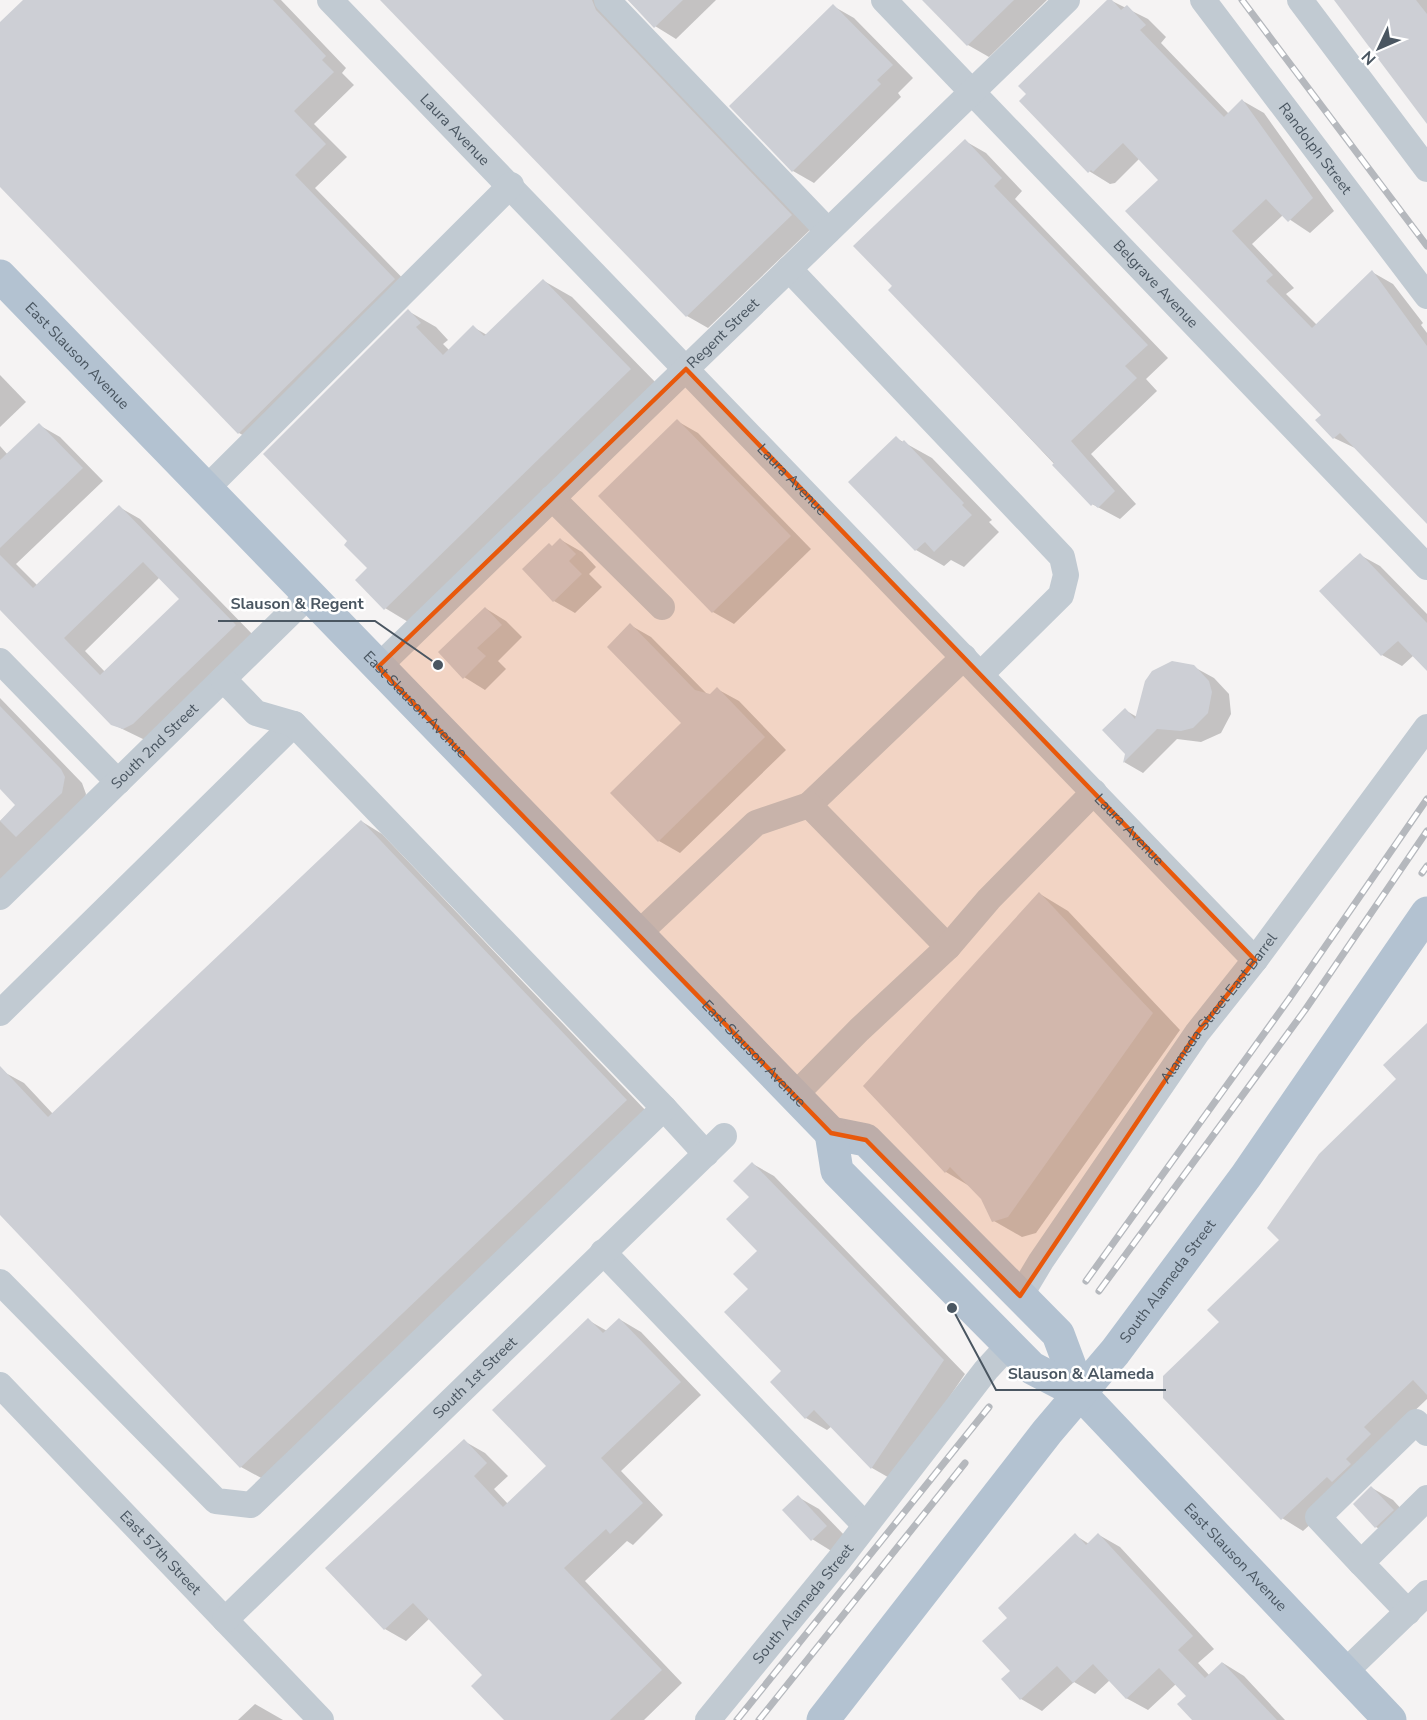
<svg xmlns="http://www.w3.org/2000/svg" width="1427" height="1720" font-family="'Nunito Sans',sans-serif">
<rect width="100%" height="100%" fill="#f5f3f3"/>
<g fill="#0003" fill-rule="evenodd">
<polygon points="25,0 281,0 346,68 342,73 354,85 314,124 347,157 315,188 416,292 260,445 239,433 0,184 0,24"/>
<polygon points="382,0 620,0 812,228 708,328 687,316"/>
<polygon points="628,0 716,0 676,39 655,26"/>
<polygon points="924,0 1047,0 989,57 968,45"/>
<polygon points="1110,0 1148,19 1166,37 1161,43 1229,114 1243,101 1264,113 1334,211 1310,233 1283,215 1252,244 1294,288 1286,294 1317,325 1372,272 1393,284 1423,323 1421,325 1427,333 1427,522 1357,449 1334,438 1317,420 1323,415 1161,180 1140,158 1115,183 1110,184 1089,171"/>
<polygon points="1336,0 1427,0 1427,122"/>
<polygon points="833,6 854,18 913,78 898,93 901,97 814,183 793,171 731,106"/>
<polygon points="965,141 986,153 1022,191 1015,199 1168,358 1146,379 1157,391 1091,454 1136,504 1120,519 1092,504 890,290"/>
<polygon points="544,281 572,297 659,386 413,625 385,608 369,568 349,541 408,311 436,327 448,340 443,344 450,351 473,327 487,335"/>
<polygon points="0,375 26,402 0,427"/>
<polygon points="677,421 698,433 811,549 734,624 713,612"/>
<path d="M 39,425 L 60,437 L 103,481 L 16,564 L 38,586 L 119,507 L 140,519 L 256,638 L 145,740 L 112,724 L 0,608 L 0,446 L 8,455 ZM 160,577 L 181,599 L 105,672 L 85,651 Z"/>
<polygon points="896,438 932,458 992,520 989,522 999,532 964,567 951,560 944,566 916,550"/>
<polygon points="561,540 582,552 596,567 589,574 602,587 575,613 554,601 554,547"/>
<polygon points="1360,555 1380,566 1427,614 1427,667 1414,655 1402,666 1382,655 1322,591"/>
<polygon points="485,608 506,621 522,637 498,661 506,669 485,690 464,677"/>
<polygon points="630,625 651,637 708,695 711,696 717,689 739,701 786,750 680,853 659,841 683,723"/>
<polygon points="1194,667 1214,678 1229,694 1231,714 1221,733 1201,742 1177,739 1143,773 1124,762 1127,754 1125,710 1137,717"/>
<polygon points="0,698 82,783 86,794 83,805 0,884 0,821 17,805 0,787"/>
<polygon points="361,821 382,834 648,1113 263,1479 241,1467 0,1213 0,1073 2,1071 24,1083 53,1114"/>
<polygon points="1040,894 1068,911 1180,1030 1036,1233 1022,1237 994,1221 982,1198 971,1187 946,1172 865,1086"/>
<polygon points="1427,1025 1427,1399 1384,1440 1348,1490 1303,1531 1282,1518 1221,1322 1398,1079"/>
<polygon points="753,1164 774,1176 965,1374 893,1480 872,1468 832,1426 827,1430 806,1418 783,1371 750,1289 759,1251 751,1197"/>
<polygon points="619,1319 641,1332 701,1395 621,1471 663,1515 633,1545 627,1541 585,1581 682,1683 644,1720 506,1720 485,1675 430,1618 406,1641 385,1629 327,1568 464,1441 485,1453 508,1476 494,1489 508,1504 548,1466 588,1320 607,1331"/>
<polygon points="1372,1488 1393,1500 1414,1523 1397,1539 1376,1527"/>
<polygon points="798,1497 819,1509 847,1538 833,1552 812,1539"/>
<polygon points="1075,1535 1089,1544 1099,1535 1120,1547 1214,1649 1198,1663 1210,1676 1223,1663 1244,1676 1285,1720 1195,1720 1188,1696 1176,1684 1148,1710 1126,1698 1110,1680 1095,1694 1074,1682 1042,1711 1021,1699 1012,1671 1009,1618"/>
<polygon points="255,1704 283,1720 238,1720"/>
</g>
<g fill="#cdcfd5" fill-rule="evenodd">
<polygon points="23,0 273,0 326,56 322,60 334,72 294,111 326,144 295,175 395,279 238,434 0,187 0,22"/>
<polygon points="380,0 592,0 596,10 792,215 686,317"/>
<polygon points="628,0 683,0 654,28"/>
<polygon points="922,0 1014,0 967,46"/>
<polygon points="1107,0 1112,0 1121,10 1127,5 1146,25 1140,30 1224,117 1242,99 1313,198 1288,222 1266,199 1232,231 1273,275 1266,281 1312,328 1372,270 1427,346 1427,524 1340,433 1333,439 1315,420 1321,415 1125,211 1158,180 1123,143 1093,172 1091,170 1088,173 1019,101 1026,94 1018,86"/>
<polygon points="1334,0 1416,0 1427,14 1427,124"/>
<polygon points="833,4 893,65 877,80 881,84 792,172 729,106"/>
<polygon points="965,139 1002,178 994,186 1148,345 1125,366 1137,378 1071,441 1115,491 1098,508 1093,504 1091,506 1052,465 1054,463 888,290 892,286 853,246"/>
<polygon points="543,279 631,369 384,610 355,580 367,568 344,545 347,541 263,454 408,309 421,323 416,327 443,355 473,325 484,336"/>
<polygon points="677,419 791,536 712,613 598,496"/>
<polygon points="39,423 83,468 0,548 0,460"/>
<polygon points="896,436 902,442 904,440 964,503 962,505 972,515 934,552 925,542 915,551 848,482"/>
<path d="M 119,505 L 236,625 L 133,724 L 123,729 L 111,725 L 0,610 L 0,555 L 33,588 ZM 143,562 L 179,599 L 100,675 L 64,638 Z"/>
<polygon points="560,538 576,554 569,561 582,574 553,602 522,569 549,543 552,546"/>
<polygon points="1360,553 1427,623 1427,671 1398,641 1381,656 1319,591"/>
<polygon points="485,607 502,625 477,648 486,656 463,679 438,652"/>
<polygon points="630,623 695,690 710,694 717,687 765,737 658,842 610,793 681,723 607,647"/>
<polygon points="1172,661 1194,665 1209,681 1212,692 1208,713 1193,728 1181,731 1157,729 1123,763 1125,754 1102,730 1125,708 1135,719 1145,681 1152,671"/>
<polygon points="0,706 61,769 65,777 62,793 16,837 0,821 15,805 0,789"/>
<polygon points="361,820 627,1100 240,1468 0,1215 0,1066 48,1117"/>
<polygon points="1039,892 1153,1013 1008,1217 992,1222 981,1199 950,1167 945,1173 863,1086"/>
<polygon points="1427,1023 1427,1395 1413,1380 1364,1427 1371,1434 1346,1459 1351,1464 1332,1482 1327,1477 1281,1520 1163,1398 1163,1376 1219,1322 1207,1310 1279,1240 1267,1228 1319,1154 1396,1079 1383,1065"/>
<polygon points="752,1162 944,1360 871,1469 814,1410 805,1419 770,1382 781,1371 724,1312 748,1289 733,1274 757,1251 726,1219 749,1197 733,1181"/>
<polygon points="588,1318 603,1333 619,1318 681,1382 601,1458 643,1503 610,1534 606,1529 564,1568 662,1670 610,1720 504,1720 471,1686 482,1675 413,1603 384,1630 325,1568 464,1439 487,1463 474,1476 503,1507 546,1466 492,1410"/>
<polygon points="1371,1486 1394,1510 1375,1528 1353,1504"/>
<polygon points="798,1495 827,1526 811,1541 782,1510"/>
<polygon points="1075,1533 1086,1545 1098,1533 1193,1636 1178,1650 1205,1678 1222,1662 1277,1720 1192,1720 1177,1704 1186,1696 1159,1668 1126,1699 1093,1664 1073,1683 1057,1666 1020,1700 1001,1679 1010,1671 982,1641 1007,1618 998,1608"/>
</g>
<g fill="none" stroke-linecap="round" stroke-linejoin="round">
<g stroke="#c1cad2" stroke-width="26">
<path id="s1" d="M 330,0 L 1255,960"/>
<polyline points="607,0 828,231"/>
<path id="s2" d="M 884,0 L 1427,567"/>
<path id="s3" d="M 1203,0 L 1427,296"/>
<polyline points="1300,0 1427,169"/>
<polyline points="789,269 1062,557 1066,575 1061,595 981,674"/>
<polyline points="206,489 511,185"/>
<polyline points="552,498 662,607"/>
<polyline points="0,661 118,782"/>
<path id="s4" d="M 378,667 L 1067,0"/>
<polyline points="809,805 964,657"/>
<path id="s5" d="M 0,897 L 309,595"/>
<polyline points="638,934 756,823 809,805 948,947"/>
<polyline points="0,1013 294,724"/>
<polyline points="794,1096 859,1030 948,947 989,899 1094,792"/>
<polyline points="664,1108 706,1154"/>
<polyline points="603,1252 865,1525"/>
<polyline points="0,1282 216,1501 251,1505 664,1108 294,724 256,713 223,679"/>
<path id="s6" d="M 1020,1296 L 1041,1261 L 1197,1033 L 1255,960 L 1427,727"/>
<path id="s7" d="M 0,1385 L 321,1720"/>
<polyline points="1361,1563 1318,1517 1416,1422 1427,1433"/>
<polyline points="1408,1612 1361,1563 1427,1498"/>
<path id="s8" d="M 225,1620 L 724,1136"/>
<polyline points="1345,1672 1427,1593"/>
<path id="s9" d="M 708,1720 L 839,1560 L 986,1370 L 1009,1345"/>
</g>
<g stroke="#b3c2d1" stroke-width="33">
<path id="s10" d="M 0,276 L 831,1133 L 866,1140 L 1058,1334 L 1080,1393"/>
<path id="s11" d="M 831,1133 L 837,1171 L 1032,1368 L 1080,1393 L 1390,1720"/>
<path id="s12" d="M 823,1720 L 1047,1432 L 1115,1352 L 1246,1176 L 1427,913"/>
</g>
<g stroke="#b5b8bd" stroke-width="7">
<g id="rail">
<polyline points="1242,0 1427,246"/>
<polyline points="1422,873 1427,866"/>
<polyline points="1086,1281 1289,999 1427,799"/>
<polyline points="1099,1291 1305,1010 1427,831"/>
<polyline points="737,1720 989,1407"/>
<polyline points="759,1720 965,1463"/>
</g>
</g>
<use href="#rail" stroke="#fff" stroke-width="4.5" stroke-dasharray="14" stroke-linecap="butt"/>
</g>
<path fill="#e8590c" fill-opacity="0.2" stroke="#e8590c" stroke-width="4.5" stroke-linejoin="round" d="M 686,369 L 1255,960 L 1197,1033 L 1020,1296 L 866,1140 L 831,1133 L 378,667 Z"/>
<g text-anchor="middle" dominant-baseline="central" stroke-width="5" stroke-linejoin="round" paint-order="stroke">
<g font-size="15" fill="#4a5661" stroke="#fff">
<text stroke="none"><textPath href="#s1" startOffset="180">Laura Avenue</textPath></text>
<text stroke="none"><textPath href="#s3" startOffset="186">Randolph Street</textPath></text>
<text stroke="none"><textPath href="#s2" startOffset="393">Belgrave Avenue</textPath></text>
<text stroke="none"><textPath href="#s4" startOffset="480">Regent Street</textPath></text>
<text stroke="none"><textPath href="#s10" startOffset="111">East Slauson Avenue</textPath></text>
<text stroke="none"><textPath href="#s1" startOffset="666">Laura Avenue</textPath></text>
<text stroke="none"><textPath href="#s10" startOffset="597">East Slauson Avenue</textPath></text>
<text stroke="none"><textPath href="#s5" startOffset="216">South 2nd Street</textPath></text>
<text stroke="none"><textPath href="#s1" startOffset="1152">Laura Avenue</textPath></text>
<text stroke="none"><textPath href="#s6" startOffset="350">Alameda Street East Barrel</textPath></text>
<text stroke="none"><textPath href="#s10" startOffset="1083">East Slauson Avenue</textPath></text>
<text stroke="none"><textPath href="#s12" startOffset="558">South Alameda Street</textPath></text>
<text stroke="none"><textPath href="#s8" startOffset="348">South 1st Street</textPath></text>
<text stroke="none"><textPath href="#s7" startOffset="232">East 57th Street</textPath></text>
<text stroke="none"><textPath href="#s11" startOffset="596">East Slauson Avenue</textPath></text>
<text stroke="none"><textPath href="#s9" startOffset="150">South Alameda Street</textPath></text>
</g>
</g>
<path fill="none" stroke="#4a5661" stroke-width="2" d="M438 665L375 621H218M952 1308L996 1390H1166"/>
<g fill="#4a5661" stroke="#fff" stroke-width="2">
<circle cx="438" cy="665" r="6"/>
<circle cx="952" cy="1308" r="6"/>
</g>
<g font-size="16" text-anchor="middle" font-weight="bold" fill="#4a5661" stroke="#fff" stroke-width="5" stroke-linejoin="round" paint-order="stroke">
<text x="297" y="609">Slauson &amp; Regent</text>
<text x="1081" y="1379">Slauson &amp; Alameda</text>
</g>
<g transform="translate(1379 48) rotate(226)" stroke="#ffffff" stroke-width="4.5" paint-order="stroke">
<path d="M0-4.5L10 22L0 15L-10 22Z" fill="#4a5661"/>
<text y="-9" font-size="16" font-weight="bold" text-anchor="middle" fill="#4a5661">N</text>
</g>
</svg>
